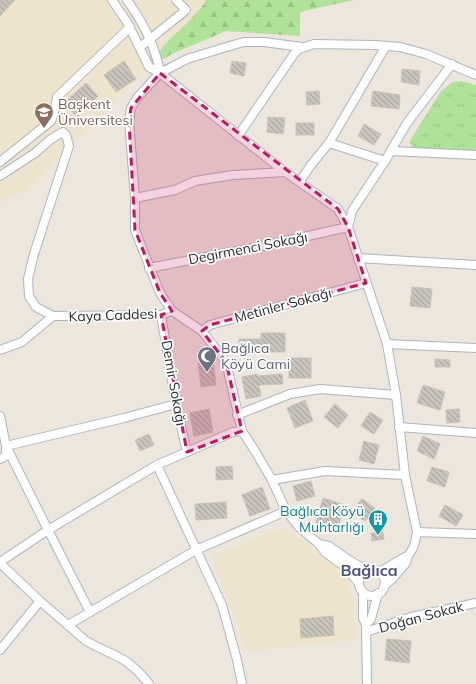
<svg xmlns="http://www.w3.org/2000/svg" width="476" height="684" font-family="Mulish,sans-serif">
<defs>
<pattern id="forest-firs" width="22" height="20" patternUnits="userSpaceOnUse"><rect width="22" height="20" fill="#b1e29a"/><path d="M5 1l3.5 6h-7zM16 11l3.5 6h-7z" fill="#98c285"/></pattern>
<pattern id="park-tufts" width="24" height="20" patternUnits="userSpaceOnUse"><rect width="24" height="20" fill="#b1e29a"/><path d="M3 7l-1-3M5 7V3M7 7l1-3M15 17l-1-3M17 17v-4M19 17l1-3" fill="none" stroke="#98c285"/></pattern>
<pattern id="building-back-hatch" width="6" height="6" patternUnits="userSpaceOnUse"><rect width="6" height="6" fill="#c8c4bb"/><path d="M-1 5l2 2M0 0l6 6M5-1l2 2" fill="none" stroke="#a39f98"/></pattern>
</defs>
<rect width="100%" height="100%" fill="#ece6dd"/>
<g fill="#eee4cd">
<polygon points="0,0 218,0 160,61 149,67 26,191 0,202"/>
<polygon points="282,528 303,540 345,576 355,606 356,634 354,640 251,651 246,648 214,565 214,555"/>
</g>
<path fill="url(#forest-firs)" d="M 205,0 L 354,0 L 300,12 L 300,36 L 226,31 L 172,54 L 162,60 L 159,52 C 167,40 178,32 188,22 C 194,16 199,9 205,3 Z"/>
<polygon fill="url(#park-tufts)" points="461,81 476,85 476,152 414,149 409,142 441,91 453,82"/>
<g fill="url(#building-back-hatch)" stroke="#c8c2b7">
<polygon points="0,0 15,0 0,16"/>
<polygon points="124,61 136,79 116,92 104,75"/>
<polygon points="232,61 246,63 244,76 230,73"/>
<polygon points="402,69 420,71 419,85 401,82"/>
<polygon points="86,83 98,96 76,116 64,103"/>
<polygon points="319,91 320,104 307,105 306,92"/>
<polygon points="373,91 400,95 399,109 371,106"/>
<polygon points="268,117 285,118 283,134 267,132"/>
<rect x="296" y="123" width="18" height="12"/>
<polygon points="364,124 381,134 374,145 358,136"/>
<polygon points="412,287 432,289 430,308 410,306"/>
<polygon points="261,333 285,333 285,352 239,352 239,339 261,339"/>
<rect x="289" y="358" width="22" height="20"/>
<polygon points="435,359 450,360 450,367 435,367"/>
<polygon points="213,360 216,385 201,387 198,362"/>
<polygon points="257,374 257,376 282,374 283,384 259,385 261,396 246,399 242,377"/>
<polygon points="423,385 445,392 440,410 417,403"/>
<polygon points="305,400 313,421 295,428 287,408"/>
<polygon points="335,404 348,415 338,428 324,417"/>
<polygon points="209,409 213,432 194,436 190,413"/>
<polygon points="459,409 460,422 447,423 446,410"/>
<polygon points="370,412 383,420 374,434 361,426"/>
<polygon points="149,434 154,445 140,451 135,440"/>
<polygon points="423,436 440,444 434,459 417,451"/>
<polygon points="364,441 379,445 374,464 359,460"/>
<polygon points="232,466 233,479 216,480 216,467"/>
<polygon points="432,467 449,472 445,487 427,481"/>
<polygon points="311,481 315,496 297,501 293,486"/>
<polygon points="262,487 270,509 250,516 242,495"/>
<polygon points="323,498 345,505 337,530 316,523"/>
<polygon points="362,499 375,508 365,521 352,512"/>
<polygon points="226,502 227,518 196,520 195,504"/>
<polygon points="445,505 463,515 456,526 439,516"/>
<polygon points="383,532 384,539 372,541 371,533"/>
<polygon points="333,616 334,635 301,638 300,619"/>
<polygon points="387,639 411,641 409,663 385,660"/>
</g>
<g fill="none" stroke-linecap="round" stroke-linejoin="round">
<g stroke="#b1b3be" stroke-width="10">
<g id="minor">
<polyline points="112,0 127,22 149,67 160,73 285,172 338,209 348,227 387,344 396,395 405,475 417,532 415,542 413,548 408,556 406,563 393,578 384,586"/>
<path d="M 127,0 C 142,21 156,48 160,73"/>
<polyline points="140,47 186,10 176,0"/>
<polyline points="302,47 264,42 244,42 233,45 187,59 160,73 137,98 131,108 129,121 135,198 135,230 160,293 172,311 202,331 226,362 242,431 255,451 272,480 286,511 299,527 319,544 325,552 345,567 359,583"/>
<polyline points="238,136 294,54 299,49 314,44 375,45 400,47 426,54 476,75"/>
<polyline points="329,143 386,46"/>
<polyline points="391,151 476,155"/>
<polyline points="0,162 51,121 54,113 57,97 130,27"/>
<polyline points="0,176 35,153 51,139 63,132 66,135 69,146 34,254 28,279 29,296 36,307 53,316 161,315 172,311"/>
<polyline points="300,181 311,165 329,143 385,161"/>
<polyline points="135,198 175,190 195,181 233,175 285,172"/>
<polyline points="358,258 476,265"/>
<polyline points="149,268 263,246 348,227 352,211 385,161 407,123 452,64"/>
<polyline points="161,315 176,404 187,452"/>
<polyline points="202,331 210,325 366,283"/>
<polyline points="387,344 476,348"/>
<polyline points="0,350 22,342 53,316"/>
<polyline points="237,415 290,394 320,389 396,395"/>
<polyline points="0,416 6,446 48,530 90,612"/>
<polyline points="399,427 476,433"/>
<polyline points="0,459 6,456 6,446 124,418 176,404"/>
<polyline points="157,465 222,605 237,660 242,684"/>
<polyline points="272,480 325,471 405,475"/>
<polyline points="417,532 476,534"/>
<polyline points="319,544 329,546 349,560 368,571"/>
<polyline points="0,562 48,530 157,465 233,432 242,431"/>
<path d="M 0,563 L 40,601 L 85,640 C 98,649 114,653 127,662 C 135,668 143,676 149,684"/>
<circle cx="372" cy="583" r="13"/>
<path d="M 378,572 C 389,568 397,560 408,556"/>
<polyline points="363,592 363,618 366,625 367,684"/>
<polyline points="68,625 196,550 286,511"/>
<polyline points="366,625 371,619 378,593"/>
<polyline points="366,632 411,617 476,603"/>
<polyline points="0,650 40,601"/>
</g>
</g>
<use href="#minor" stroke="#fff" stroke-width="8"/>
</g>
<path fill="#c2185b" fill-opacity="0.2" stroke="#c2185b" stroke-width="3" stroke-dasharray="8 5" stroke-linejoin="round" d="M 160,73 L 338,209 L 348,227 L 366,283 L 210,325 L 202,331 L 226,362 L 242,431 L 187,452 L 161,315 L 172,311 L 160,293 L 135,230 L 129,121 L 131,108 Z"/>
<defs>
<g id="university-pin" transform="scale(1)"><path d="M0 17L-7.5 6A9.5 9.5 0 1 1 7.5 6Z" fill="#8d6e63" stroke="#fff"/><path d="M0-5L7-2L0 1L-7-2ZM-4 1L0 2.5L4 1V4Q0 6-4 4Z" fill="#fff"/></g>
<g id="mosque-pin" transform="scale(1)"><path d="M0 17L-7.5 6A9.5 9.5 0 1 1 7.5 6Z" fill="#6b7280" stroke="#fff"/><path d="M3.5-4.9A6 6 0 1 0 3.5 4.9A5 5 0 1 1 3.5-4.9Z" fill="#fff"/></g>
<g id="building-pin" transform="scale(1)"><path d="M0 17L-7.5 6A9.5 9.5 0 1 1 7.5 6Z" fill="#0f9aa8" stroke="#fff"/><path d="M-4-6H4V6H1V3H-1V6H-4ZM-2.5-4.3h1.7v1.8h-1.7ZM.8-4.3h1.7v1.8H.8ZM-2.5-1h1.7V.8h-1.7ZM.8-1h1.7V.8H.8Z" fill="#fff"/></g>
</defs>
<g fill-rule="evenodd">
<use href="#university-pin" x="44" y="112"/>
<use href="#mosque-pin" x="207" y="356"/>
<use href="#building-pin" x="378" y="519"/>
</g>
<g text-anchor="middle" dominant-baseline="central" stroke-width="3.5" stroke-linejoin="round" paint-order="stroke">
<g font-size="14" fill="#785e54" stroke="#fff" text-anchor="start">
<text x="58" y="104">Başkent<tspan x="58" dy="16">Üniversitesi</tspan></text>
</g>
<g font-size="14" fill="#2b2b2b" stroke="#fff">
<text transform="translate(248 248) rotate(-11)">Degirmenci Sokağı</text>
<text transform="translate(283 305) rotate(-15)">Metinler Sokağı</text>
<text transform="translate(113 315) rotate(-2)">Kaya Caddesi</text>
<text transform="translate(174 383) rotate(80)">Demir Sokağı</text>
<text transform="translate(421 617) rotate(-15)">Doğan Sokak</text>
</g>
<g font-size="14" fill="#5b616d" stroke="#fff" text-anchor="start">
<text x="221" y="348">Bağlıca<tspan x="221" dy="16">Köyü Cami</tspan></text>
</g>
<g font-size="14" fill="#0d838f" stroke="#fff" text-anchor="end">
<text x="364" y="511">Bağlıca Köyü<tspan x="364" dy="16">Muhtarlığı</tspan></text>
</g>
<g font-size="16" font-weight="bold" fill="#4c537b" stroke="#fff">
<text x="369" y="570">Bağlıca</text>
</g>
</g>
</svg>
